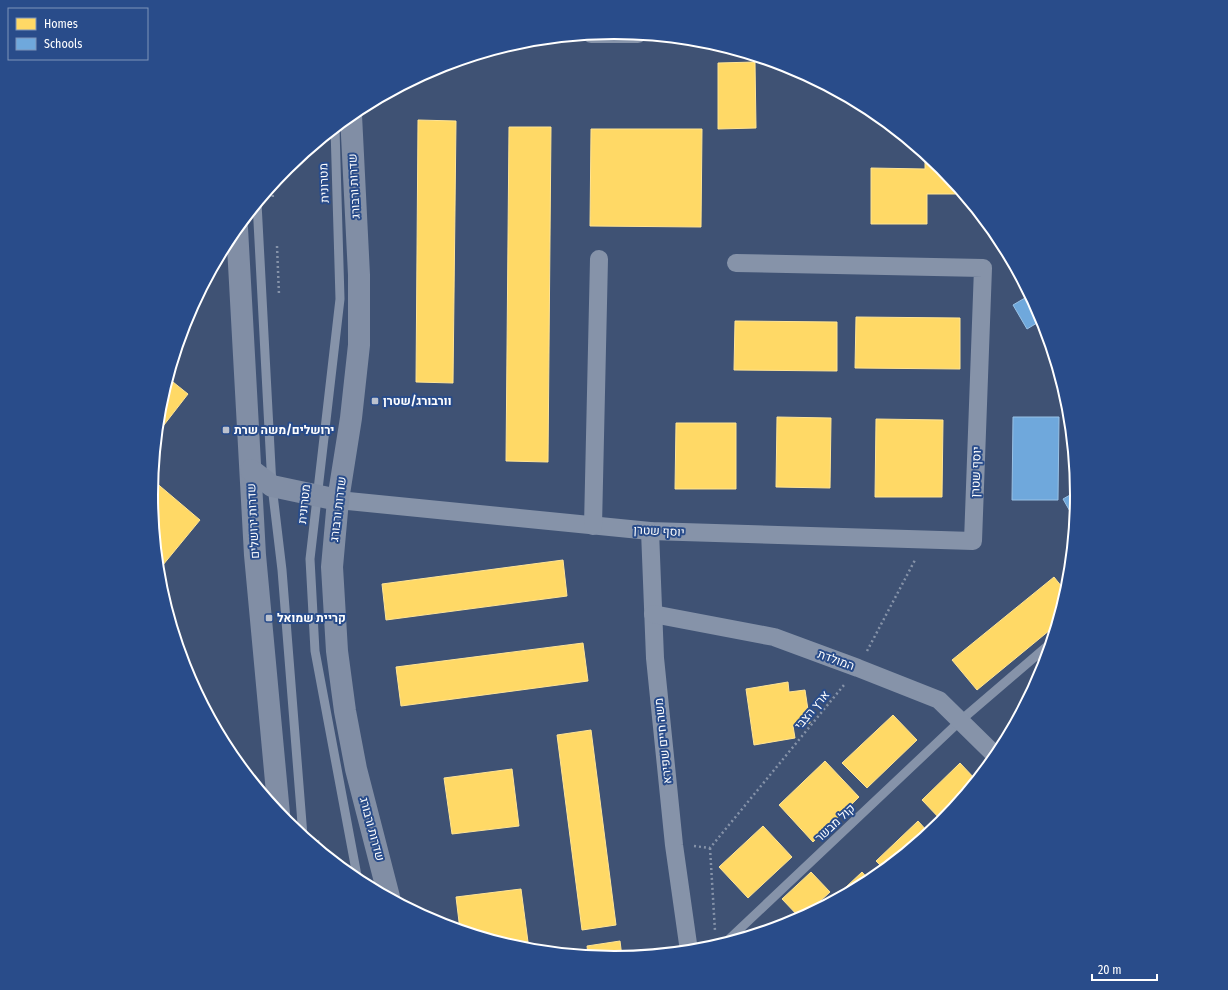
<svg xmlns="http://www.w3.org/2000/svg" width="1228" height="990" font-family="'Fira Sans Condensed',Heebo,sans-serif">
<rect width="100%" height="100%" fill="#3f5274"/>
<g fill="#ffd966" stroke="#ffe494">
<polygon points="755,62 756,128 718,129 718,63"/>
<polygon points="418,120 456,121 453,383 416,382"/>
<polygon points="509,127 551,127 548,462 506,461"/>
<polygon points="591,129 702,129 701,227 590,226"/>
<polygon points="925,154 942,168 963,194 927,194 927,224 871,224 871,168 925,169"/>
<polygon points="856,317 960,318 960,369 855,368"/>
<polygon points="735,321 837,322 837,371 734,370"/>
<polygon points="168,378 188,394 157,434 160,404"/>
<polygon points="777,417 831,418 830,488 776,487"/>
<polygon points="876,419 943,420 942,497 875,497"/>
<polygon points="676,423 736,423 736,489 675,489"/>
<polygon points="154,481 200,520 158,571 151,495 152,484"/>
<polygon points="563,560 567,596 386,620 382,584"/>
<polygon points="1054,577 1066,592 1056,625 977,690 952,660"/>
<polygon points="583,643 588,681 401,706 396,667"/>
<polygon points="788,682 789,692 805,690 810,723 793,726 795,738 754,745 746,689"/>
<polygon points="893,715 917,740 867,788 842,763"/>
<polygon points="591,730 616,925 582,930 557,735"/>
<polygon points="825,761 859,797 813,842 779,805"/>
<polygon points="960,763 976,780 942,821 922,800"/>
<polygon points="512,769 519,826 452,834 444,778"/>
<polygon points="918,821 929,833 884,869 876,861"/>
<polygon points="763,826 792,857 748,898 719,867"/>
<polygon points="811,872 830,892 805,915 800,918 782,899"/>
<polygon points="862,872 870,881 831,901"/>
<polygon points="521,889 528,942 509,945 460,930 456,897"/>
<polygon points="620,941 622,957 614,958 588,955 587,946"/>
</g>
<g fill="#6fa8dc" stroke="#9ac2e6">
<polygon points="1030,295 1042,320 1027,329 1013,305"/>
<polygon points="1013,417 1059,417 1058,500 1012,500"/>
<polygon points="1077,491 1077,495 1075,520 1063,499"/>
</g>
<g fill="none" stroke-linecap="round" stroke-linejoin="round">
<g stroke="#8693a9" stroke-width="2.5" stroke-dasharray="2 3" stroke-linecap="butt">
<polyline points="272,185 273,199"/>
<polyline points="277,246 279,295"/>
<polyline points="867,651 915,560"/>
<polyline points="318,840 319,849"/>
<polyline points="694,846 710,848 844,685"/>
<polyline points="710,848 715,931"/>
</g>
<g stroke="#8693a9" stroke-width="9">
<polyline points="335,128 340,299 310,559 315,651 358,881"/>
<polyline points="257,203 272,486 282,570 303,836"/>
<polyline points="726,942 960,721 1051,643"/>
</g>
<g stroke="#8693a9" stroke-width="18">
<polyline points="591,34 638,34"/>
<polyline points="338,500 650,531 973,541 983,268 736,263"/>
<polyline points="593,526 599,259"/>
<polyline points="650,531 655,658 674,845 689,951"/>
<polyline points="653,614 774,637 858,668 939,700 996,756"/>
</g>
<g stroke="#818ea5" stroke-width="22">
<polyline points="351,115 359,275 359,345 351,418 338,500 332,567 337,651 345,711 356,769 389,897"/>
<polyline points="237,228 255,555 279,814"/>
<polyline points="251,470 272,486 338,500"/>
</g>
</g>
<g fill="#bcc2ce" stroke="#294c8a" stroke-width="1.5">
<rect x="371" y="397" width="8" height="8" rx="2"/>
<rect x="222" y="426" width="8" height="8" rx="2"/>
<rect x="265" y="614" width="8" height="8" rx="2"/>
</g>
<g text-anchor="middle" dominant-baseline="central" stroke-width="4" stroke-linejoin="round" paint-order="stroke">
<g font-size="12" fill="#fff" stroke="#294c8a">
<text transform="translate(324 183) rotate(-92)">מטרונית</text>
<text transform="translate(354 186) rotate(-93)">שדרות ורבורג</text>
<text transform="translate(976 472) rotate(-88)">יוסף שטרן</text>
<text transform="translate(304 504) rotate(-84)">מטרונית</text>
<text transform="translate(338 509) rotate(-83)">שדרות ורבורג</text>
<text transform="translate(253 521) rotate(-93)">שדרות ירושלים</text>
<text transform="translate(659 531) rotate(3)">יוסף שטרן</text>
<text transform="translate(836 660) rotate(20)">המולדת</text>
<text transform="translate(812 710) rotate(-50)">ארץ הצבי</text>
<text transform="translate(663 741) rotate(-96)">משה חיים שפירא</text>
<text transform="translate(835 823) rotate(-43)">קול מבשר</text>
<text transform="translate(372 829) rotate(75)">שדרות ורבורג</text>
</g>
<g font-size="12" font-weight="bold" fill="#fff" stroke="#294c8a" text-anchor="start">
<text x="383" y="401">וורבורג/שטרן</text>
<text x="234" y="430">ירושלים/משה שרת</text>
<text x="277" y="618">קריית שמואל</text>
</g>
</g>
<path d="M0 0H1228V990H0ZM158 495a456 456 0 1 1 912 0a456 456 0 1 1-912 0Z" fill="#294c8a" fill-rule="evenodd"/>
<path fill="none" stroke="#fff" stroke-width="2" d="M158 495a456 456 0 1 1 912 0a456 456 0 1 1-912 0Z"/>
<rect x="8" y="8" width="140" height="52" fill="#294c8a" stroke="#7f94b9"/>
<rect x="16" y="18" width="20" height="12" fill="#ffd966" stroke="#7f94b9"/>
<text x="44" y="28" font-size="12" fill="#ffffff">Homes</text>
<rect x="16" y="38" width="20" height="12" fill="#6fa8dc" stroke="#7f94b9"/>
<text x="44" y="48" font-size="12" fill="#ffffff">Schools</text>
<path d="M1092 974v6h65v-6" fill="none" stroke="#ffffff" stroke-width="2"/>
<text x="1098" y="974" font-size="12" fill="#ffffff" stroke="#294c8a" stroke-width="3" paint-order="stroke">20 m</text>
</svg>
